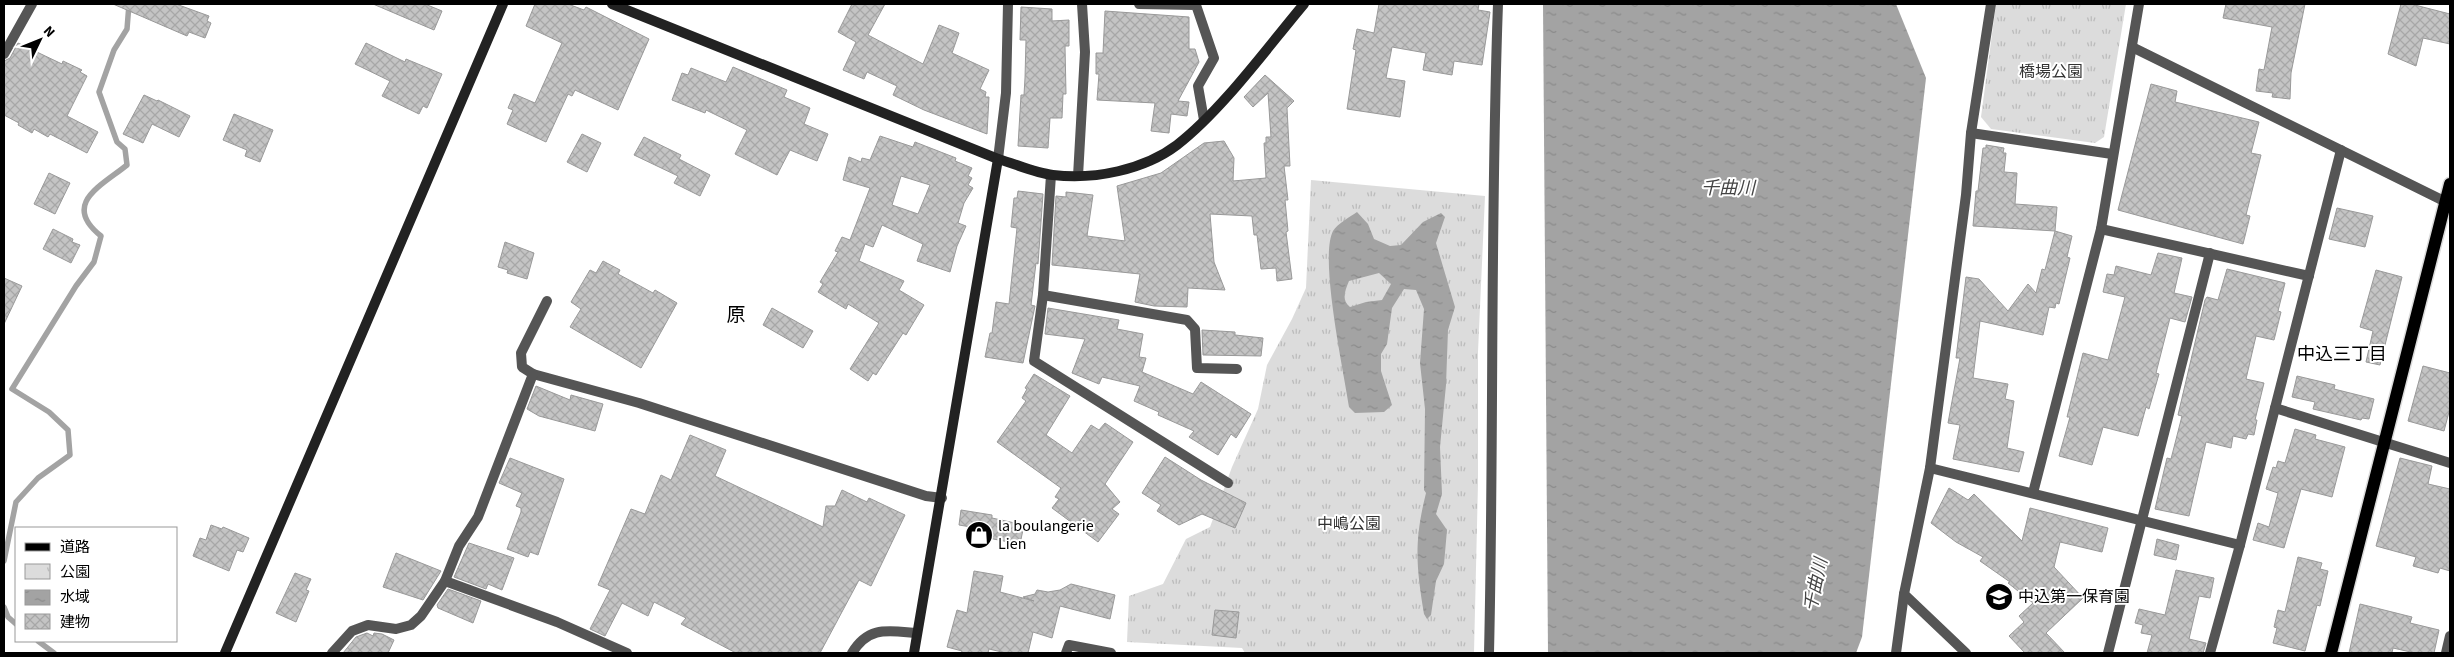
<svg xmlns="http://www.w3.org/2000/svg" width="2454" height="657" font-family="'Source Sans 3','Noto Sans JP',sans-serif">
<defs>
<pattern id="park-tufts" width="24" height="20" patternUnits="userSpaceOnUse" patternTransform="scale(1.25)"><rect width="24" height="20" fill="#dcdcdc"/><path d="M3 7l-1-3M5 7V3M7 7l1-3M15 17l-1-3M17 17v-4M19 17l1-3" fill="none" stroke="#bbb"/></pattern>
<pattern id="water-ripples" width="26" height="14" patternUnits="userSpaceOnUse" patternTransform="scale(1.25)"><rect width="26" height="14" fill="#a3a3a3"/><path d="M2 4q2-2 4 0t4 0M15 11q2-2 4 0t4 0" fill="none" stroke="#8b8b8b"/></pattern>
<pattern id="building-cross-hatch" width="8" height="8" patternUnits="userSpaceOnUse" patternTransform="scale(1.25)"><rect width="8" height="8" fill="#c4c4c4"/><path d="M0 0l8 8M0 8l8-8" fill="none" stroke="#a7a7a7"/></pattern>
</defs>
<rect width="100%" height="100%" fill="#fff"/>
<g fill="url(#park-tufts)">
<polygon points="1996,4 2126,4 2104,137 2095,143 1991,129 1981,117"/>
<polygon points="1311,180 1485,196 1478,352 1478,483 1474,653 1245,653 1242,648 1127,642 1129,596 1163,584 1186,539 1210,527 1232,467 1258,409 1267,365 1292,319 1306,288"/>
</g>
<g fill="url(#water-ripples)" fill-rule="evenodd">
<polygon points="1543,4 1896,4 1926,78 1862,637 1856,653 1548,653"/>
<path d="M 1357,212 L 1368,224 L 1374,239 L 1390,246 L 1401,245 L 1423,222 L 1441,213 L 1445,217 L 1436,243 L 1455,307 L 1448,330 L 1446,385 L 1440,447 L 1442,494 L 1436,514 L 1447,530 L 1444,564 L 1436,581 L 1431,615 L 1427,619 L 1424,614 C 1416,566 1414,541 1426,493 L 1424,490 L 1425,409 L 1420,363 L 1424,309 L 1416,290 L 1404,289 L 1392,308 L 1387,344 L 1381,354 L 1381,371 L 1392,405 L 1384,412 L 1355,413 L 1349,407 C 1344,372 1319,258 1333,231 C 1337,224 1350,217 1357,212 ZM 1379,273 L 1391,284 L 1382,300 L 1366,302 L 1350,307 C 1341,300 1345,291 1349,281 Z"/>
</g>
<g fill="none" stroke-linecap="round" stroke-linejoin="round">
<g stroke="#a3a3a3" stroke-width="5.5">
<path d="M 4,561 L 16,502 L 38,478 L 70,455 L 68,430 L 49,412 L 12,389 L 76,286 L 94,262 L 101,236 C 61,204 101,186 127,165 L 125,149 L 117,142 L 99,92 L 114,50 L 127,29 L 129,4"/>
<polyline points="4,607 8,617 16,624"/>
<polyline points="38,641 54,653"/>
</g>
</g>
<g fill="url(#building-cross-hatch)" stroke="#999" fill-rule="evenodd">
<polygon points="113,4 176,4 209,16 207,21 211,23 205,38 189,32 187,36"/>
<polygon points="373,4 425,4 442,11 434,30"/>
<polygon points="535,4 568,4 584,10 586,7 649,39 618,110 575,90 572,96 568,94 546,142 507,124 513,110 508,108 514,94 535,103 562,43 526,26"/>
<polygon points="852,4 885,4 868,35 923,64 939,25 959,33 952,53 989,70 980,89 986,92 985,97 989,97 987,134 924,110 893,95 897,86 867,72 864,79 843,70 856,42 838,32"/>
<polygon points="1379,4 1479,4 1478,10 1490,12 1482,65 1454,61 1452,75 1423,70 1426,53 1392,47 1386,78 1405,81 1400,117 1347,109 1356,50 1353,49 1357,29 1374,33"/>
<polygon points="2226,4 2305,4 2291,73 2290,99 2272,97 2273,93 2256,91 2259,69 2264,70 2272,27 2223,18"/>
<polygon points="2401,4 2411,4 2450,14 2450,44 2423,38 2416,66 2388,54"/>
<polygon points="1021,7 1052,9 1052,21 1069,20 1069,46 1065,46 1066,94 1063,94 1062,118 1050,118 1048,148 1018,146 1021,95 1024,95 1025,78 1026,40 1020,40"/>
<polygon points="1105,11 1189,17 1189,49 1195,49 1199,62 1178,101 1189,102 1187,116 1171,114 1169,133 1151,131 1155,103 1097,100 1099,74 1096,74 1096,53 1103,53"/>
<polygon points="18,43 62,64 63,61 82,70 80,72 87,76 67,116 98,132 87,153 50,134 48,137 34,129 32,133 18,125 19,123 4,115 4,61 10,58"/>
<polygon points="366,43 405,62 406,59 442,74 427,108 423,106 419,114 382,96 390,81 355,64"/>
<polygon points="733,67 787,90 784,97 810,108 804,124 828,134 817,161 790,150 777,175 735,154 747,130 706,110 705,113 672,100 682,73 688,75 691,68 726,82"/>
<polygon points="1265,75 1294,101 1287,108 1290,166 1284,166 1288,200 1285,200 1288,231 1286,232 1292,279 1277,281 1276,268 1261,269 1257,235 1254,235 1252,216 1210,214 1214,262 1225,290 1188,288 1187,307 1154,306 1135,302 1140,274 1052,265 1056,196 1066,197 1066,192 1093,195 1087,236 1125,241 1117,186 1161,173 1204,143 1224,141 1234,158 1233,181 1266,178 1264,143 1266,143 1266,137 1271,137 1268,93 1253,107 1244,97"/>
<polygon points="2151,84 2177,91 2175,102 2259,122 2251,153 2261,155 2246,215 2250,216 2243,244 2118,210"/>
<polygon points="144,95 157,101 158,100 190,116 179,137 152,124 143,143 123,134"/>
<polygon points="234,114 273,130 260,162 245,156 247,150 223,140"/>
<polygon points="582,134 601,143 587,172 567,162"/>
<path d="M 880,136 L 913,147 L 915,142 L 956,158 L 955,161 L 972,168 L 968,176 L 972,178 L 968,185 L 973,188 L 964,203 L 958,223 L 966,226 L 957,246 L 950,272 L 917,261 L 923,244 L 882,225 L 873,247 L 865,244 L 859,261 L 904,281 L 899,290 L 924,305 L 906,335 L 903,333 L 876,375 L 873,373 L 868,381 L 850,369 L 879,323 L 848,304 L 846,309 L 818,292 L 823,284 L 820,282 L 838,252 L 835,251 L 842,237 L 850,240 L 870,188 L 843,180 L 849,157 L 861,162 L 862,158 L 870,160 ZM 901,176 L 930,185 L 918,214 L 892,205 Z"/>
<polygon points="644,137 681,155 679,159 710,175 700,196 674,183 678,176 634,155"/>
<polygon points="1986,145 2004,148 2003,153 2006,153 2004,172 2017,173 2015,204 2057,207 2055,231 1973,226 1976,191 1978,191 1983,148 1986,148"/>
<polygon points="49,173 70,183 55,214 34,204"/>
<polygon points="1018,191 1043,194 1038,264 1036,263 1031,305 1035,306 1023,363 985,357 990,333 992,333 996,302 1009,304 1017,228 1011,227 1014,198 1017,198"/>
<polygon points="2337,208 2373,216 2365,247 2329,239"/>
<polygon points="53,229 73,239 72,242 80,245 71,263 43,249"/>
<polygon points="2055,231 2072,236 2067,257 2070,258 2059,304 2056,303 2055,308 2049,307 2043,335 1980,321 1973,378 2008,384 2005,399 2014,401 2007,448 2024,452 2019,472 1953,459 1960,425 1948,423 1960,358 1956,358 1966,277 1979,279 2008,311 2028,284 2036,293 2042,269 2045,270"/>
<polygon points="505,242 534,253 527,279 507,273 508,270 498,267"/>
<polygon points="2158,253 2182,258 2174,293 2192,297 2185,322 2170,318 2156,373 2159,374 2149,409 2146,407 2138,436 2103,427 2092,465 2059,456 2070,417 2067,417 2083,353 2108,360 2125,297 2103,292 2107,274 2114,275 2116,266 2151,275"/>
<polygon points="603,261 620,270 618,274 653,293 655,290 677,303 641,368 570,327 581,309 571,302 590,270 596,273"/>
<polygon points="2227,269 2285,283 2278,311 2281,312 2274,340 2256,336 2246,379 2264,383 2255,420 2257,420 2254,435 2248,434 2246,439 2233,436 2231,448 2206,442 2189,516 2155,509 2167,458 2171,459 2182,416 2178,415 2205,300 2207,297 2218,300"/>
<polygon points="2376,270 2402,277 2380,365 2366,362 2373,331 2360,327"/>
<polygon points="4,278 22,286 4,324"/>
<polygon points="772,308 813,331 803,348 763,325"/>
<polygon points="1048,308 1119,320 1117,329 1143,334 1139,357 1146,358 1142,372 1193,394 1201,382 1251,414 1236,438 1231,434 1218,455 1189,437 1194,431 1158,415 1159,412 1134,401 1140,386 1102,377 1099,384 1072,373 1085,339 1045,334"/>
<polygon points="1202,330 1235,332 1235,335 1263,338 1261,356 1203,355"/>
<polygon points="2423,366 2450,373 2450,408 2444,431 2408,421"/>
<polygon points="1034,374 1070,396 1046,435 1072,453 1091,425 1099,430 1105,423 1133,442 1105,484 1120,502 1112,509 1119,514 1098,542 1052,508 1059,499 1055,497 1061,488 997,442 1026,401 1022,398 1027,389 1025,388"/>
<polygon points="2297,376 2335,385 2334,389 2374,399 2369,419 2362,418 2361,420 2313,409 2315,402 2292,397"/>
<polygon points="536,386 570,400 571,395 603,404 595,431 539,416 527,409"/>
<polygon points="2295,429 2316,435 2315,439 2345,447 2332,497 2301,489 2284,548 2253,540 2258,523 2269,527 2278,493 2266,489 2273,467 2276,468 2278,461 2285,463"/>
<polygon points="690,435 726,450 715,476 823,527 826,506 835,506 842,490 867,502 869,498 905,515 871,586 859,580 820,653 736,653 681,624 686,618 654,602 648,616 622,603 605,636 590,629 610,590 598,585 631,509 645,514 661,475 671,480"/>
<polygon points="1165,457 1201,480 1246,503 1235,528 1202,514 1179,525 1157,511 1161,505 1142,493"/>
<polygon points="510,458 564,479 538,555 530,552 528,557 507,549 521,512 521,508 516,506 522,493 499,483"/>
<polygon points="2400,458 2432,466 2428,484 2450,489 2450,571 2440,568 2438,573 2413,566 2416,557 2376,546"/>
<polygon points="1949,488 1968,500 1974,494 2022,541 2030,508 2108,528 2102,552 2060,542 2054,567 2083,598 2046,633 2065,653 2025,653 2009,636 2024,622 2019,616 2033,603 2008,583 2010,582 1980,561 1983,557 1956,542 1931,523"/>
<polygon points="961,510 992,515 992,518 1024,525 1020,544 988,538 987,545 969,542 971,527 959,525"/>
<polygon points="211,525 222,529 223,527 249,538 243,552 237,550 229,571 193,556 200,538 206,540"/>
<polygon points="2157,539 2179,545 2176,560 2154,555"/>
<polygon points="469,543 514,558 502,590 488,584 486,589 454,577"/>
<polygon points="396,553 441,571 423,600 383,587"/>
<polygon points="2298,557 2322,563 2320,569 2328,571 2320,606 2317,605 2305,651 2273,643 2277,628 2274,627 2278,610 2285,612"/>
<polygon points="2176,570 2214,578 2210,598 2199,596 2189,639 2206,643 2203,653 2147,653 2152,635 2141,633 2143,625 2135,623 2139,609 2165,615"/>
<polygon points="974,571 1003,576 1000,592 1034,601 1023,597 1035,594 1037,590 1048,592 1060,590 1071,584 1115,595 1110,619 1060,606 1052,638 1033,632 1028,653 1006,653 989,649 988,653 961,653 962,651 947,647 957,610 967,613"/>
<polygon points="295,573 311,579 306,590 309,591 296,622 276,613"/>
<polygon points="448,589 481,601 473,623 438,608 437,605"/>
<polygon points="2360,604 2412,617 2410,623 2439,630 2434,653 2415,653 2393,648 2392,653 2349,653"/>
<polygon points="1215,610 1239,612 1236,638 1212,635"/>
<polygon points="367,633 373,636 374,633 382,634 394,640 388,653 343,653 356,637"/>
</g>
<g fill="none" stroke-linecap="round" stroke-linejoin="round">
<g stroke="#dbdbdb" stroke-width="15">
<polyline id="primary" points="2331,653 2450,184"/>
</g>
<g stroke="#555" stroke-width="10">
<polyline points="1139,4 1196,5 1214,58 1198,86 1204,120"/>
<polyline points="2132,47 2446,202"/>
<polyline points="4,54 32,4"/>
<polyline points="1971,133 2112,154"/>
<polyline points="998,159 1006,93 1008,4"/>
<polyline points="1051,175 1043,295 1034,361 1228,483"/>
<polyline points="1078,176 1085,52 1082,4"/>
<polyline points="2101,229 2309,276"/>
<polyline points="1043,295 1187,320 1195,329 1197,368 1237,369"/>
<polyline points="533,374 639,403 926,496 942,498"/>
<polyline points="2275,408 2450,463"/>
<polyline points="1930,468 2240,545"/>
<polyline points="2033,493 2101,229 2139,4"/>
<polyline points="445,581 557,622 627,653"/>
<polyline points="332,653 352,631 368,625 396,629 411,625 421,616 445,581 459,546 478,517 533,374 522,367 521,353 547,301"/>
<path d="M 852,653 C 869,625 889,631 917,633"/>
<polyline points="1066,653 1069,645 1111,653"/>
<path d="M 1489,653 C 1494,437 1490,220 1498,4"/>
<polyline points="1896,653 1904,594"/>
<polyline points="1966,653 1904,594 1930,468 1966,195 1971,133 1991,4"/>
<polyline points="2108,653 2210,253"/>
<polyline points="2210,653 2240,545 2341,150"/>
<polyline points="2446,653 2450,636"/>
</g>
<g stroke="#222" stroke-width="10">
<path d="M 612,4 L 998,159 C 1016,164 1035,173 1053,175 C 1094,180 1144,170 1177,145 C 1222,110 1267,48 1304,4"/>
<polyline points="225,653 503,4"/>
<polyline points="914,653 998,159"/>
</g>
<use href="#primary" stroke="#000" stroke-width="12"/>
</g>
<defs>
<g id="shop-disc" transform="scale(1.4375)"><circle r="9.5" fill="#000" stroke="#fff"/><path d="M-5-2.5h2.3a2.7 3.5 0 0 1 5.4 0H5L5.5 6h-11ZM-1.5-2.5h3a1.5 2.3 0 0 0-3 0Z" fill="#fff"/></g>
<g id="school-disc" transform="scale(1.4375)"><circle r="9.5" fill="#000" stroke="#fff"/><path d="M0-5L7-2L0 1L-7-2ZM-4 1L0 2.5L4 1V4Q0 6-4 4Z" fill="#fff"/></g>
</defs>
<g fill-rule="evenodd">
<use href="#shop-disc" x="979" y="535"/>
<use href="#school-disc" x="1999" y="597"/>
</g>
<g text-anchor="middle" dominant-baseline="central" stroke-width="4" stroke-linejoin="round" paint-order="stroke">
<g font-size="16" fill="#333" stroke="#fff">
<text x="2051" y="72">橋場公園</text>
<text x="1349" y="524">中嶋公園</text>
</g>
<g font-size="16" fill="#000" stroke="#fff" text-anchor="start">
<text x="998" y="526">la boulangerie<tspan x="998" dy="18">Lien</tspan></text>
<text x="2018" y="597">中込第一保育園</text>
</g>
<g font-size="18" font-style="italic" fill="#444" stroke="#fff">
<text x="1728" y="188">千曲川</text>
<text transform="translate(1816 585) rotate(-78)">千曲川</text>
</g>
<g font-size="18" fill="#000" stroke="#fff">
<text x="2342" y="354">中込三丁目</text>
</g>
<g font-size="19" fill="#000" stroke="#fff">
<text x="736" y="315">原</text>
</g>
</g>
<rect width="2454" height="657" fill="none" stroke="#000000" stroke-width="10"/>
<rect x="15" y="527" width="162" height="115" fill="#ffffff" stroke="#999999"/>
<rect x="25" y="543" width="25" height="8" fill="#000000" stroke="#999999"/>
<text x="60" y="552" font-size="15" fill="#000000">道路</text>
<rect x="25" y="564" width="25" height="15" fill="url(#park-tufts)" stroke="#999999"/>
<text x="60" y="577" font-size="15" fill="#000000">公園</text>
<rect x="25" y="590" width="25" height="15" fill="url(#water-ripples)" stroke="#999999"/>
<text x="60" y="602" font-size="15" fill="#000000">水域</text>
<rect x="25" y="614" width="25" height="15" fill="url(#building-cross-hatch)" stroke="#999999"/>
<text x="60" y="627" font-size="15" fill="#000000">建物</text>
<g transform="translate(40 40) rotate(47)" stroke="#ffffff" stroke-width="4" paint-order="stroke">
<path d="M0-4L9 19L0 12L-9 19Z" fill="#000000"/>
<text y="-8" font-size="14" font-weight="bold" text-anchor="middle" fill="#000000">N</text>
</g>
</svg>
